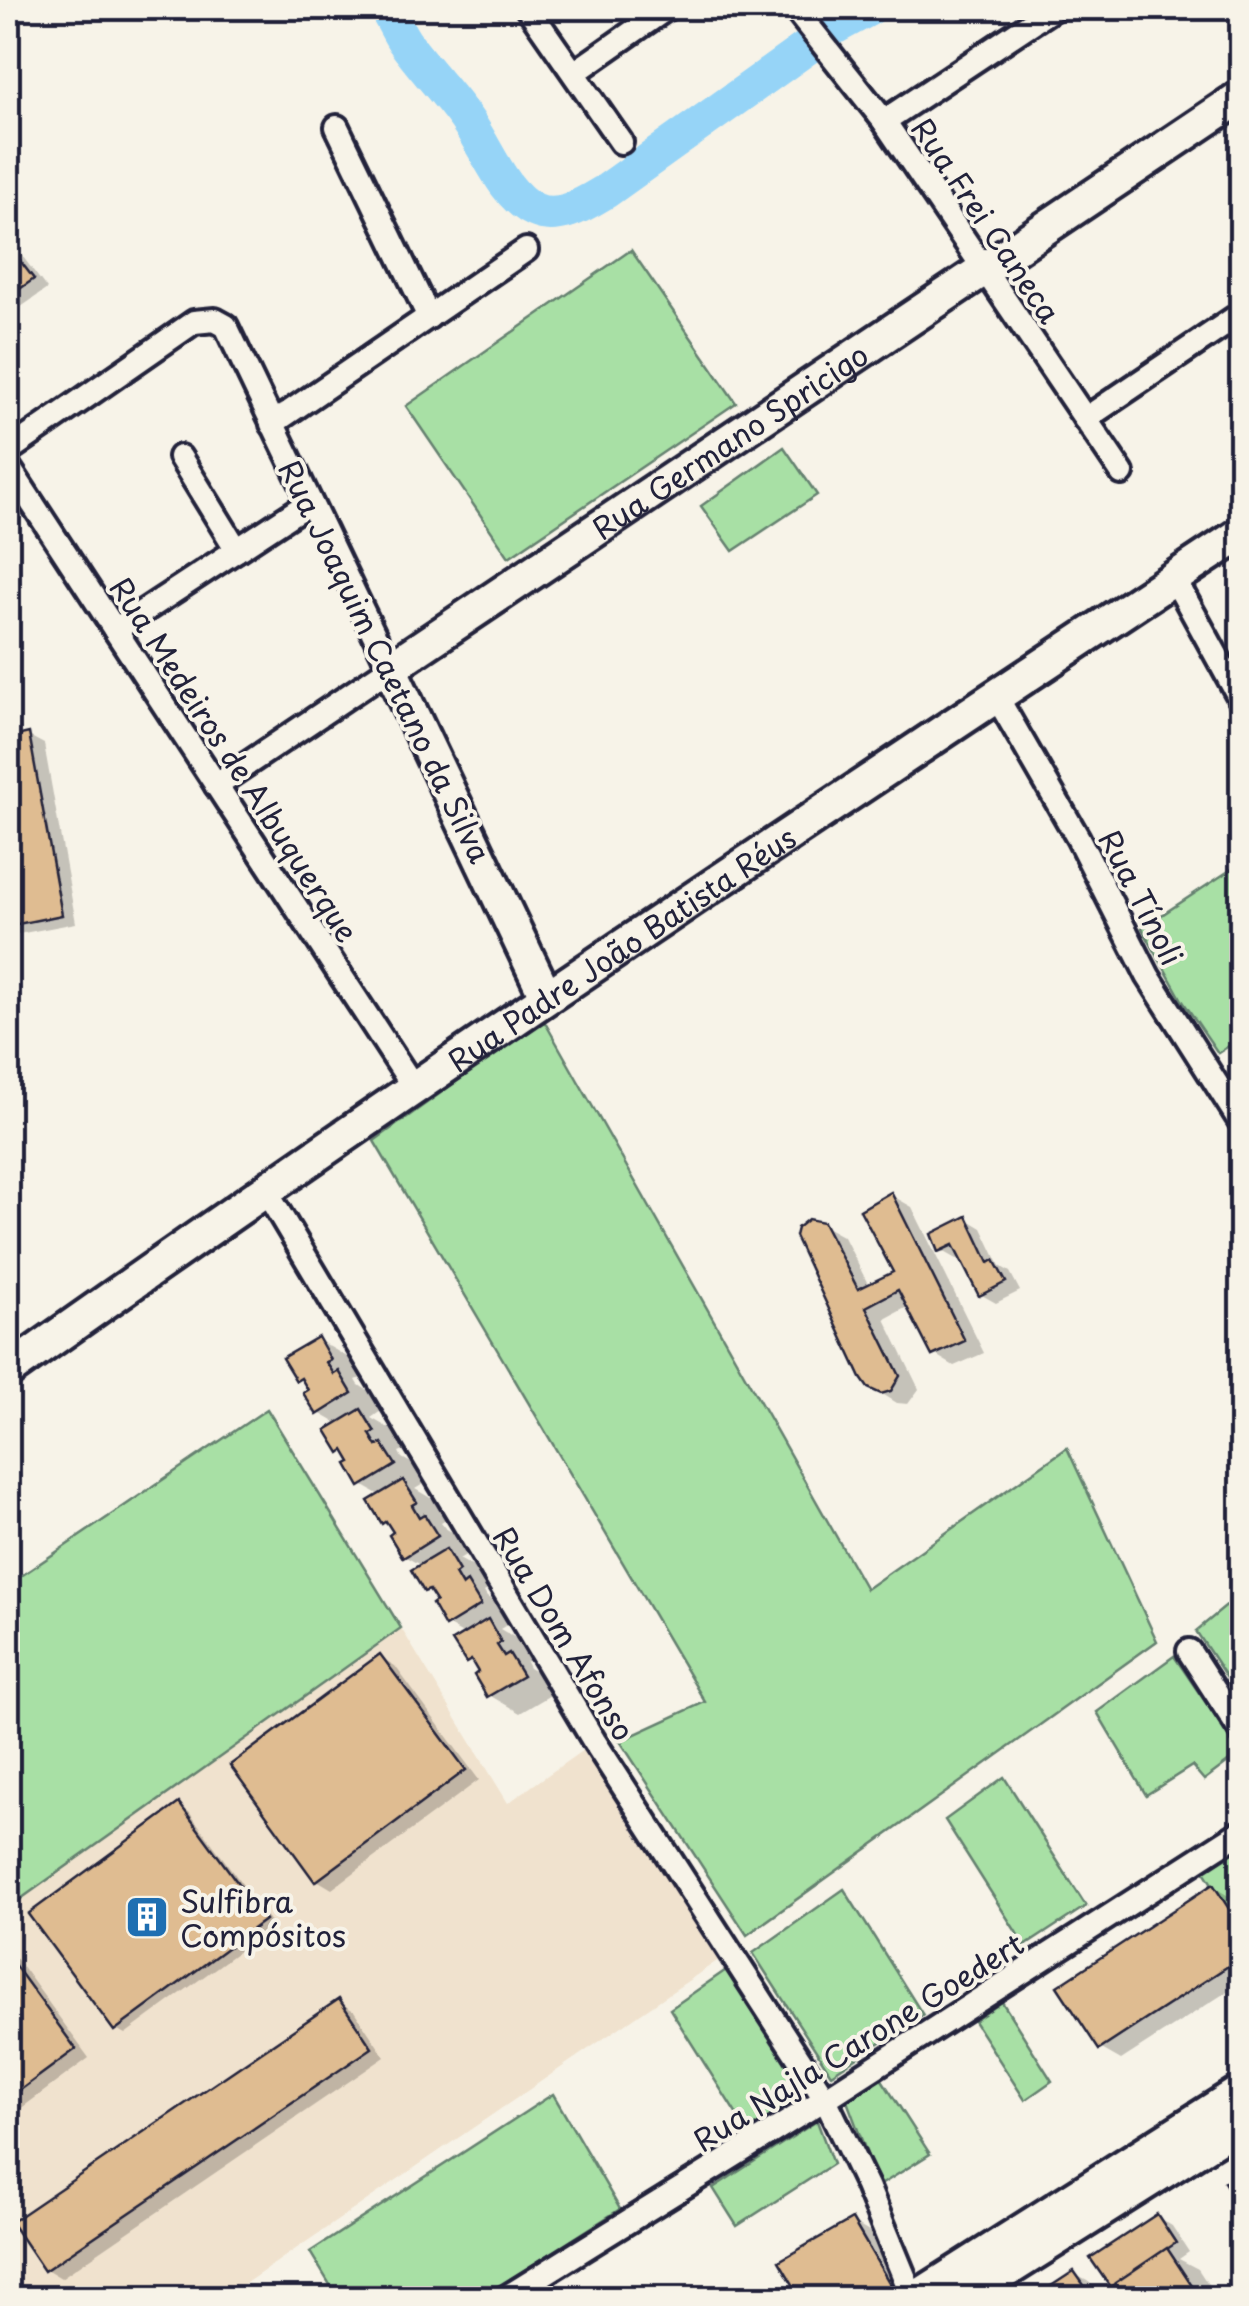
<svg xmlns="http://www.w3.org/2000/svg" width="1249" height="2306" font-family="'Playpen Sans',sans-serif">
<rect width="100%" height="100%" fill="#f7f3e8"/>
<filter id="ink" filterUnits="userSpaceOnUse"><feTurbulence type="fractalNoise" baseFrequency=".01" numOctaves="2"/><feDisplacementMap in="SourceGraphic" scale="20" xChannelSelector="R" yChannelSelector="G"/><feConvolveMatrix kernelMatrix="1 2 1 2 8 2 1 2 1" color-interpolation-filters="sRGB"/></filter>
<g filter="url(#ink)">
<polygon fill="#f0e2ce" points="401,1628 508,1803 583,1750 720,1959 224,2298 8,2298 8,1908"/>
<g fill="#a8e0a5" stroke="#658170" stroke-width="2.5">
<polygon points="631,250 736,403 509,557 406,406"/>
<polygon points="784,447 817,495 733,551 701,506"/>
<polygon points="1241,863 1241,1038 1218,1053 1182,1000 1142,928"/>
<polygon points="543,1019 866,1589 1067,1448 1157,1641 747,1935 620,1741 705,1702 374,1141"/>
<polygon points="267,1409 401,1628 8,1908 8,1585"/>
<polygon points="1241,1594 1241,1699 1196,1631"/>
<polygon points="1174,1656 1240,1753 1204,1780 1192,1766 1146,1795 1097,1712"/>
<polygon points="1004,1777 1086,1906 1025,1946 945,1820"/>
<polygon points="1241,1846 1241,1929 1203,1870"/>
<polygon points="844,1889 923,2015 831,2074 753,1953"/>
<polygon points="729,1968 805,2081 807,2093 747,2131 670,2009"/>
<polygon points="1002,2002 1052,2081 1025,2100 974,2021"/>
<polygon points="881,2078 930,2154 879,2186 847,2101"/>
<polygon points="553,2094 620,2209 481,2298 338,2298 310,2252"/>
<polygon points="817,2121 833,2164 737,2226 713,2188"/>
</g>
<g fill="#0003">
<polygon points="8,191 17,204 8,210"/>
<polygon points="8,237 47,289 8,316"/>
<polygon points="29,736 44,744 76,923 8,936 8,740"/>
<polygon points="891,1195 912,1207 984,1353 954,1366 934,1354 909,1306 885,1319 919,1389 908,1404 897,1403 876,1390 822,1225 844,1237 869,1286 897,1273"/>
<polygon points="967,1219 982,1228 1000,1266 1010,1272 1020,1291 996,1303 980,1294 961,1257 956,1259 940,1250"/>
<polygon points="318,1340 349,1358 361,1378 356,1380 359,1385 370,1392 381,1411 371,1418 392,1430 404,1450 399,1452 402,1458 413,1464 425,1483 415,1489 434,1500 446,1520 441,1523 445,1528 455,1534 467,1554 459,1559 477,1569 489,1589 484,1592 487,1597 497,1603 510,1623 500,1629 519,1640 531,1660 526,1662 529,1668 540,1674 552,1694 520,1713 489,1695 478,1667 468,1661 466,1636 447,1625 436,1596 426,1591 422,1566 404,1556 397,1533 383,1522 381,1496 362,1485 351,1457 341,1451 340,1425 319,1413 308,1385 298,1379"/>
<polygon points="380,1657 395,1666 479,1780 332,1889 317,1880"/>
<polygon points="179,1806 189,1812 273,1926 125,2034 116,2029"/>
<polygon points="1213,1887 1234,1899 1242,1911 1242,1982 1121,2060 1100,2048"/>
<polygon points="8,1947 89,2058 8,2118"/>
<polygon points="339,2002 354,2011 385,2057 61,2278 46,2269"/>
<polygon points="1157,2217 1172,2226 1189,2252 1179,2259 1198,2269 1217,2298 1129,2298 1111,2285"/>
<polygon points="852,2222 883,2240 917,2298 804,2298 783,2262"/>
<polygon points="1074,2274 1089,2282 1100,2298 1054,2298 1049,2291"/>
</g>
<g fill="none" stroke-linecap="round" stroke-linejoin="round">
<g stroke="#96d4f7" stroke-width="35">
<path d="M 385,8 C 392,18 397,30 404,41 C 423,68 447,92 466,119 C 486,146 503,196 535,210 C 559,221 586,203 606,191 L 809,46"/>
<polyline points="833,28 870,8"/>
</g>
</g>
<g fill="#dfbc91" stroke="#22223b" stroke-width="2.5">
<polygon points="8,245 34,279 8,297"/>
<polygon points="29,733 62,915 8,926 8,738"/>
<polygon points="891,1192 965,1341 932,1356 898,1290 866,1307 900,1376 891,1391 881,1394 868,1388 861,1378 795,1236 797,1228 808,1219 823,1222 858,1289 893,1272 860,1210"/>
<polygon points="967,1216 989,1263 994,1260 1006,1282 979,1296 953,1245 938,1252 931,1234"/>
<polygon points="318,1337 331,1360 326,1362 334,1374 339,1371 352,1393 317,1415 303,1393 308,1390 301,1378 296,1381 282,1358"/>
<polygon points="361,1409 375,1432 370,1434 377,1446 382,1443 396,1465 360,1487 347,1464 351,1462 344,1450 340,1453 326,1430"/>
<polygon points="403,1480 417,1502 412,1505 419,1517 424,1514 438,1536 403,1558 389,1535 393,1532 386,1521 382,1524 368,1501"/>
<polygon points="446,1549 459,1571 455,1574 462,1586 467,1582 481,1605 445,1627 432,1604 436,1601 429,1590 424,1592 411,1570"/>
<polygon points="488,1619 501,1642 497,1645 504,1656 509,1653 523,1676 487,1697 474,1675 478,1672 471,1660 466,1663 452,1641"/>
<polygon points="380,1654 466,1770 315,1882 230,1765"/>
<polygon points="179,1803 265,1920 114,2031 28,1914"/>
<polygon points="1213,1884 1242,1929 1242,1957 1099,2050 1057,1986"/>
<polygon points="8,1956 76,2049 8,2099"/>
<polygon points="339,1999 372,2048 44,2271 11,2222"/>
<polygon points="1242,2170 1242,2210 1224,2182"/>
<polygon points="1157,2214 1176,2243 1110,2287 1090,2258"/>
<polygon points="852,2219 893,2289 876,2298 801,2298 779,2261"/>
<polygon points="1167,2248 1200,2298 1126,2298 1115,2283"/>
<polygon points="1074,2271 1093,2298 1051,2298 1045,2290"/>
</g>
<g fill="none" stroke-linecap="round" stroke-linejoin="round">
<g stroke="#22223b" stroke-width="30">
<g id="street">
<polyline points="528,8 621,142"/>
<polyline points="794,8 884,121 1122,473"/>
<polyline points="574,73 667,8"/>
<polyline points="884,121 1054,8"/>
<polyline points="337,127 429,317"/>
<polyline points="1085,419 1242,313"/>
<polyline points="272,424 526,250"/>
<polyline points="8,451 194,322 215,320 226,326 390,668 216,785"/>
<polyline points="180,457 237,550"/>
<polyline points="8,466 413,1086"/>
<polyline points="1174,578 1242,702"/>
<polyline points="115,630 310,502"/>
<polyline points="995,694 1078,838 1148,976 1242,1124"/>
<polyline points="266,1191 594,1741 825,2099 867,2186 913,2298"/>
<polyline points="1189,1651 1242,1733"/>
<polyline points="505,2298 825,2099 1242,1831"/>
</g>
</g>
<g stroke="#22223b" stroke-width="40">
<g id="secondary">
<path id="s1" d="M 546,996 L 390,668 L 1242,96"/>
<path id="s2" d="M 8,1371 C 413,1083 827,808 1242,533"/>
<polyline points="916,2298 1242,2091"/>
<polyline points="963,2298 1242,2122"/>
</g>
</g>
<use href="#street" stroke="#f7f3e8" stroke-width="22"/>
<use href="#secondary" stroke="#f7f3e8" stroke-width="32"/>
</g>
</g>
<defs>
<g id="building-square" transform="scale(2.25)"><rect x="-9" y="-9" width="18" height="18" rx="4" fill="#1f6fb2" stroke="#f7f3e8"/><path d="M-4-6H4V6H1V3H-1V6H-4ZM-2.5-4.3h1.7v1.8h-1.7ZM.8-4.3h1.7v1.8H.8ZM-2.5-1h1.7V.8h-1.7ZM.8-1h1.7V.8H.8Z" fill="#fff"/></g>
</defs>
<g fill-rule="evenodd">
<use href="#building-square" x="147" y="1917"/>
</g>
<g text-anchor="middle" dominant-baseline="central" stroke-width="8" stroke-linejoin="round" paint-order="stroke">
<g font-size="30" fill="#22223b" stroke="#f7f3e8">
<text transform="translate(987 220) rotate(56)">Rua Frei Caneca</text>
<text stroke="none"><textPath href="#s1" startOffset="772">Rua Germano Spricigo</textPath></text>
<text transform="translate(386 661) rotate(64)">Rua Joaquim Caetano da Silva</text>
<text transform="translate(235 759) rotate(57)">Rua Medeiros de Albuquerque</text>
<text transform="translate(1142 897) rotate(63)">Rua Tínoli</text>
<text stroke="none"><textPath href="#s2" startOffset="745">Rua Padre João Batista Réus</textPath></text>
<text transform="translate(565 1633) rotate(59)">Rua Dom Afonso</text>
<text transform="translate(858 2041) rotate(-32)">Rua Najla Carone Goedert</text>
</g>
<g font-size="30" fill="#22223b" stroke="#f7f3e8" text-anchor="start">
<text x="180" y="1900">Sulfibra<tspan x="180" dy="34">Compósitos</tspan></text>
</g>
</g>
<rect width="1249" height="2306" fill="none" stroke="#f7f3e8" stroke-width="40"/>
<rect x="20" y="20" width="1209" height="2266" fill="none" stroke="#22223b" stroke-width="4" filter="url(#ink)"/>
</svg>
